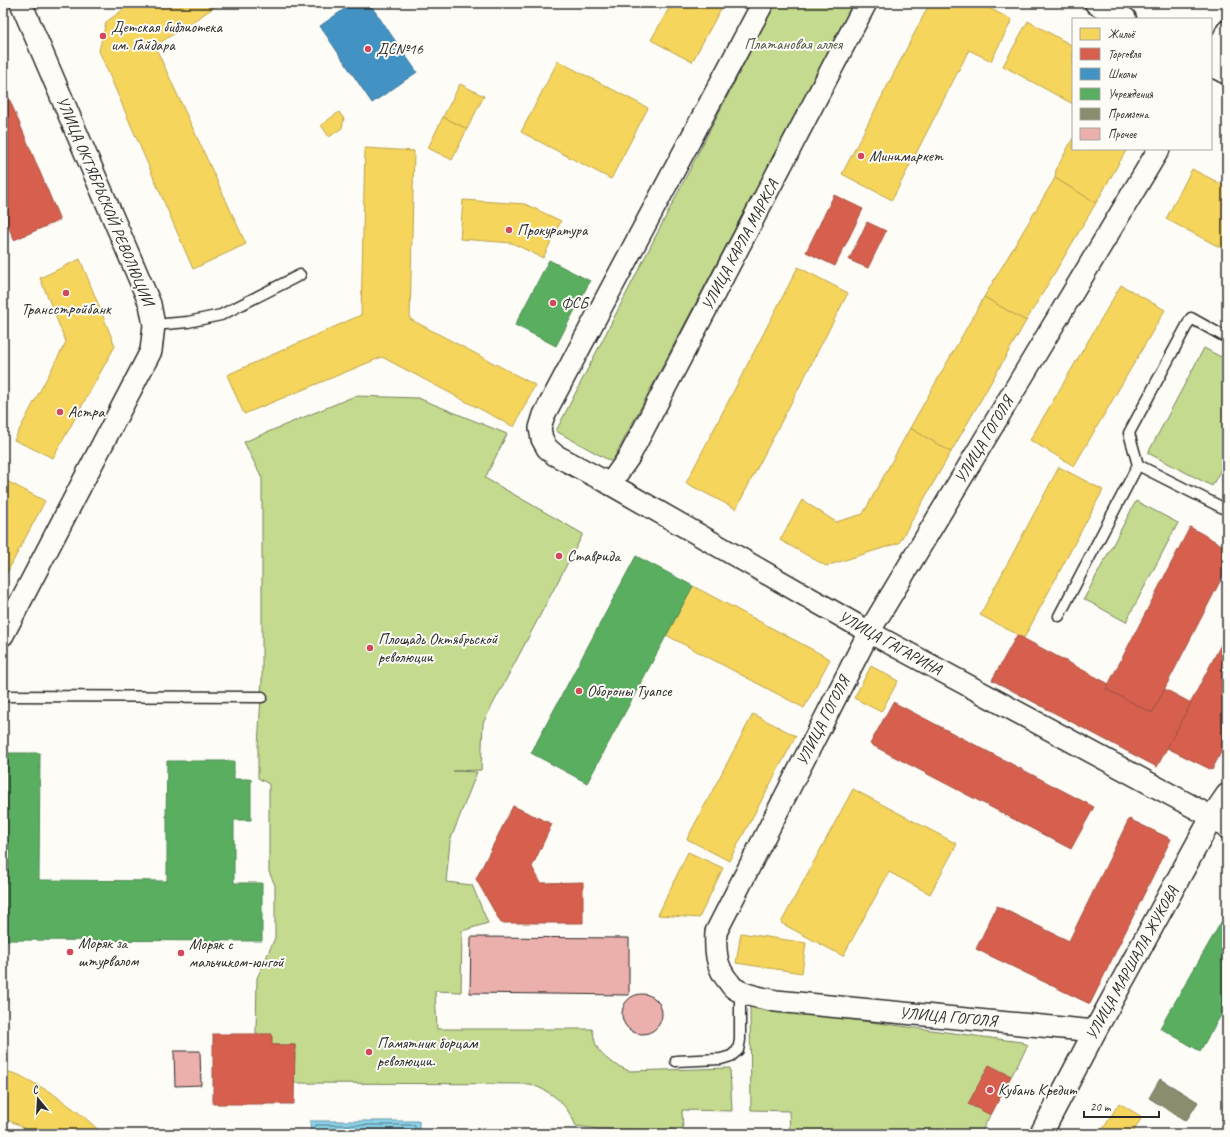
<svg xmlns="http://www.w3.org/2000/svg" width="1230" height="1137" font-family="Caveat,sans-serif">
<rect width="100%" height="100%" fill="#fdfcf7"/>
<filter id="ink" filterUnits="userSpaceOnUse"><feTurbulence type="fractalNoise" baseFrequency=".025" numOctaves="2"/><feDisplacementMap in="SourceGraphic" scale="8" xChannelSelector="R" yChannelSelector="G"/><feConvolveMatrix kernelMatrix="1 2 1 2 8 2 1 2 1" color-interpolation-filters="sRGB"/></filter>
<g filter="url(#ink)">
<g fill="#c4da8f" stroke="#78825d">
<polygon points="775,3 854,3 612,462 556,431"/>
<polygon points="1204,348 1227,360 1227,458 1212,486 1148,453"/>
<path d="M 355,396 L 418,398 L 507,434 L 485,478 L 583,534 L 483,723 L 481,770 L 453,771 L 477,772 L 450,841 L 446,882 L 472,885 L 488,923 L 462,931 L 461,992 L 435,991 L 437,1029 L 592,1029 C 594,1034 594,1040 596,1045 C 602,1059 616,1065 629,1071 L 730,1068 L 732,1111 L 682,1110 L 683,1130 L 599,1129 L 576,1126 C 566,1103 554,1093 530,1084 L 294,1083 L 295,1045 L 272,1045 L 256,1034 L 257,978 L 275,938 L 275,885 L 269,872 L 269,784 L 258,778 L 258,746 L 262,680 L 262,478 L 244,442 Z"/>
<polygon points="1136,501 1178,523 1126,622 1084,599"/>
<polygon points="750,1006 1021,1042 1028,1045 980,1134 790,1134 789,1111 751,1110"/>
</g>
<polygon fill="#8bd5ec" stroke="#65919f" points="310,1121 419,1121 419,1134 311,1134"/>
<g fill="#f6d55c" stroke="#b9a24d">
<polygon points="132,3 221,3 155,46 246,244 193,269 99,51 106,22"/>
<polygon points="672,3 724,3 692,62 651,40"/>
<polygon points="930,3 980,3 1012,20 991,61 969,50 892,200 842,174"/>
<polygon points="1028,21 1073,46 1073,104 1003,66"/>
<polygon points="558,61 648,108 611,179 521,132"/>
<polygon points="460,84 484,96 467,129 443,117"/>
<polygon points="339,112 344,119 342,128 329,137 321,125"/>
<polygon points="443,117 467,129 452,160 428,148"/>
<polygon points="1073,138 1073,149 1127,149 1096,203 1055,178 1056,170"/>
<polygon points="365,148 414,151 410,319 535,385 514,427 382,357 244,414 227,375 361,315"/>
<polygon points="1192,169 1227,187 1227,251 1166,219"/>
<polygon points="1055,178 1096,203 1026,321 984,297"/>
<polygon points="463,200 525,204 561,221 543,258 512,243 460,239"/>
<polygon points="80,259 115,346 53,458 14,440 66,342 40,278"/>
<polygon points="798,267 848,293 736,509 686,483"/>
<polygon points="1121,285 1165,310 1074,466 1030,440"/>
<polygon points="984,297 1026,321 951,452 910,428"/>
<polygon points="910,428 951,452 899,543 826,566 780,540 802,500 836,522 863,514"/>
<polygon points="1059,467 1103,490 1024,638 980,615"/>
<polygon points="3,479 45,501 3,580"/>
<polygon points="693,586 830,659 804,708 666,635"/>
<polygon points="871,666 898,681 881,712 854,698"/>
<polygon points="753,714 796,736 729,861 687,839"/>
<polygon points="853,789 957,844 930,894 889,872 843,956 781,923"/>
<polygon points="688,852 723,868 699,918 658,915"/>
<polygon points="741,933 806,943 802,973 736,963"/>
<polygon points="3,1070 19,1075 52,1093 83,1116 103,1134 32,1134 19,1125 3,1118"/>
<polygon points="1119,1103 1142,1117 1132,1134 1100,1134"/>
</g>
<g fill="#d6604d" stroke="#a35043">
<polygon points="3,84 60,220 14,240 3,214"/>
<polygon points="834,195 863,209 835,266 806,252"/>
<polygon points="867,222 886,231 868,268 849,260"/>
<polygon points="1190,527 1227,548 1227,568 1152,713 1106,689"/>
<polygon points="1227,633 1227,740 1212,770 1167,748"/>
<polygon points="1017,635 1109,684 1106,689 1152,713 1165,689 1191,703 1157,767 992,680"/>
<polygon points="893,702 1094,807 1071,849 870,744"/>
<polygon points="513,806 552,824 532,867 541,883 583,882 583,923 501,923 476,879"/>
<polygon points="1129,819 1171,839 1090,1004 976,949 997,906 1069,941"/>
<polygon points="213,1034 272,1034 272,1045 295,1045 294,1104 213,1104"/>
<polygon points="989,1065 1011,1076 991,1115 968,1104"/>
</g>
<polygon fill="#4393c3" stroke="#3c7495" points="353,3 369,3 417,72 372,103 320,26"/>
<g fill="#5aae61" stroke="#4c8751">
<polygon points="549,260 590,281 556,346 515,325"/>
<polygon points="636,556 693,586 587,783 531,753"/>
<polygon points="3,753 40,753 39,880 167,881 167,817 166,817 167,761 234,761 234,779 251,779 251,820 234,820 234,883 262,883 262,941 3,940"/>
<polygon points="1227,912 1227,1005 1200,1051 1160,1028"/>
</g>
<polygon fill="#8c8c6e" stroke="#6f6f5a" points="1160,1079 1198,1102 1186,1121 1149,1098"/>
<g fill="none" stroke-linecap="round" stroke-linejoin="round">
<g stroke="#516f78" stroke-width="1">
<polyline points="314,1134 315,1127 316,1125 413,1125 415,1126 415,1134"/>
<polyline points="319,1134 320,1131 322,1130 408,1130 410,1131 410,1134"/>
</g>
</g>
<g fill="#ebb0ac" stroke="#2b2b2b">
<polygon points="471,937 629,938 629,995 470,993"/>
<circle cx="642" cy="1014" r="20"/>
<polygon points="174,1051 200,1051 201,1085 175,1086"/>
</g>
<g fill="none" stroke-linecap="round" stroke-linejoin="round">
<g stroke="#2b2b2b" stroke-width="13">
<g id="lane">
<polyline points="154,325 188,322 221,315 300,275"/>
<polyline points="1138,465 1129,433 1191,318 1227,338"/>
<polyline points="1059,616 1138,465 1227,510"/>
<polyline points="3,696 262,697"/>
<polyline points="676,1061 721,1059 731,1056 738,1050 740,1040 740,991"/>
</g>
</g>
<g stroke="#2b2b2b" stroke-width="24">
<g id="street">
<polyline points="763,3 544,415 540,428 542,439 547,448 555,455 610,484 869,632 1212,817 1227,828"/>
<polyline points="1211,62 1227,31"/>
<polyline points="610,484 629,457 866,3"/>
<polyline points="3,635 151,351 154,325 150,304 21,3"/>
<path d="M 1095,1031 L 776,1001 C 763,998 745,996 734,988 C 732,987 730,983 728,981 C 716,967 715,950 716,932 L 869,632 L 1159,149"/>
</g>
</g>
<g stroke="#2b2b2b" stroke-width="25">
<g id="secondary">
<polyline points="1096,3 1125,19"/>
<polyline points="1211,65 1227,73"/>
<polyline points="1041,1134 1095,1031 1212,817 1227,795"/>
</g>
</g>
<use href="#lane" stroke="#fdfcf7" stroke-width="10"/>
<use href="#street" stroke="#fdfcf7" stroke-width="21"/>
<use href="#secondary" stroke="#fdfcf7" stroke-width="22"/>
</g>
</g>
<g fill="#d1495b" stroke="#fdfcf7" stroke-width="1.5">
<circle cx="103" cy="36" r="4"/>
<circle cx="368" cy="49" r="4"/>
<circle cx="861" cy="156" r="4"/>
<circle cx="509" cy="230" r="4"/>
<circle cx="66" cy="293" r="4"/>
<circle cx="553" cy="303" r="4"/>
<circle cx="60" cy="412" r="4"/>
<circle cx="559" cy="556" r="4"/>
<circle cx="370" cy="648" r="4"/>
<circle cx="579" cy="691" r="4"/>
<circle cx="70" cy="952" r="4"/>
<circle cx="181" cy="953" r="4"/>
<circle cx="369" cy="1052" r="4"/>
<circle cx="990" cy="1090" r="4"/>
</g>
<g text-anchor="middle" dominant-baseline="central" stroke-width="4" stroke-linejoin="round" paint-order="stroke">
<g font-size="16" fill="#2b2b2b" stroke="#fdfcf7" text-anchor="start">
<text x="111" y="27">Детская библиотека<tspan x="111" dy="18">им. Гайдара</tspan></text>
<text x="376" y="49">ДС№16</text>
<text x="869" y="156">Минимаркет</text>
<text x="517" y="230">Прокуратура</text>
<text x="561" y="303">ФСБ</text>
<text x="66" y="309" text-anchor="middle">Трансстройбанк</text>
<text x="68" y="412">Астра</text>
<text x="567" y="556">Ставрида</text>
<text x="378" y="639">Площадь Октябрьской<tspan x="378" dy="18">революции</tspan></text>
<text x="587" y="691">Обороны Туапсе</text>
<text x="78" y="943">Моряк за<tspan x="78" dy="18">штурвалом</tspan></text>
<text x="189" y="944">Моряк с<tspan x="189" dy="18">мальчиком-юнгой</tspan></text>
<text x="377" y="1043">Памятник борцам<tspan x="377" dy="18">революции.</tspan></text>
<text x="998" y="1090">Кубань Кредит</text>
</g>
<g font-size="16" fill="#515744" stroke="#fdfcf7">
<text x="793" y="44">Платановая аллея</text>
</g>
<g font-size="16" fill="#2b2b2b" stroke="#fdfcf7">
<text transform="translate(105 201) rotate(67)">УЛИЦА ОКТЯБРЬСКОЙ РЕВОЛЮЦИИ</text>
<text transform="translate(740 245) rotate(-62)">УЛИЦА КАРЛА МАРКСА</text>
<text transform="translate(984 440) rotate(-59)">УЛИЦА ГОГОЛЯ</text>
<text transform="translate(890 643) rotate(29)">УЛИЦА ГАГАРИНА</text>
<text transform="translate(823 721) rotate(-63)">УЛИЦА ГОГОЛЯ</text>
<text transform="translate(1132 963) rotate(-61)">УЛИЦА МАРШАЛА ЖУКОВА</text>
<text transform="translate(948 1017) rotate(5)">УЛИЦА ГОГОЛЯ</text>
</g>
</g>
<rect width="1230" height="1137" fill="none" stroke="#fdfcf7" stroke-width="16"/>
<rect x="8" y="8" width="1214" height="1121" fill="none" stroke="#2b2b2b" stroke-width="1.5" filter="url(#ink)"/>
<rect x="1072" y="18" width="140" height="132" fill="#fdfcf7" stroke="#a9a8a5"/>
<rect x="1080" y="28" width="20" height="12" fill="#f6d55c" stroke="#a9a8a5"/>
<text x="1108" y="38" font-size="12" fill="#2b2b2b">Жильё</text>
<rect x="1080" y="48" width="20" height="12" fill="#d6604d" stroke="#a9a8a5"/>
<text x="1108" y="58" font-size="12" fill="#2b2b2b">Торговля</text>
<rect x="1080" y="68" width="20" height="12" fill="#4393c3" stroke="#a9a8a5"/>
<text x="1108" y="78" font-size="12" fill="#2b2b2b">Школы</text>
<rect x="1080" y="88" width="20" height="12" fill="#5aae61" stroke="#a9a8a5"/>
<text x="1108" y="98" font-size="12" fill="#2b2b2b">Учреждения</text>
<rect x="1080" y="108" width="20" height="12" fill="#8c8c6e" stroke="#a9a8a5"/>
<text x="1108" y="118" font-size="12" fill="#2b2b2b">Промзона</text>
<rect x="1080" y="128" width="20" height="12" fill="#ebb0ac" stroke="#a9a8a5"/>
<text x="1108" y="138" font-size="12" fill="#2b2b2b">Прочее</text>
<g transform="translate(38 1099) rotate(342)" stroke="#fdfcf7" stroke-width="3" paint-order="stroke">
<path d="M0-3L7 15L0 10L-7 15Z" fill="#2b2b2b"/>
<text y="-6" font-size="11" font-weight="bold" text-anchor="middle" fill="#2b2b2b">С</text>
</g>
<path d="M1084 1111v6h75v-6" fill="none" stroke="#2b2b2b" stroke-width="2"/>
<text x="1090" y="1111" font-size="12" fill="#2b2b2b" stroke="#fdfcf7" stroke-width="3" paint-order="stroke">20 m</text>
</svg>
